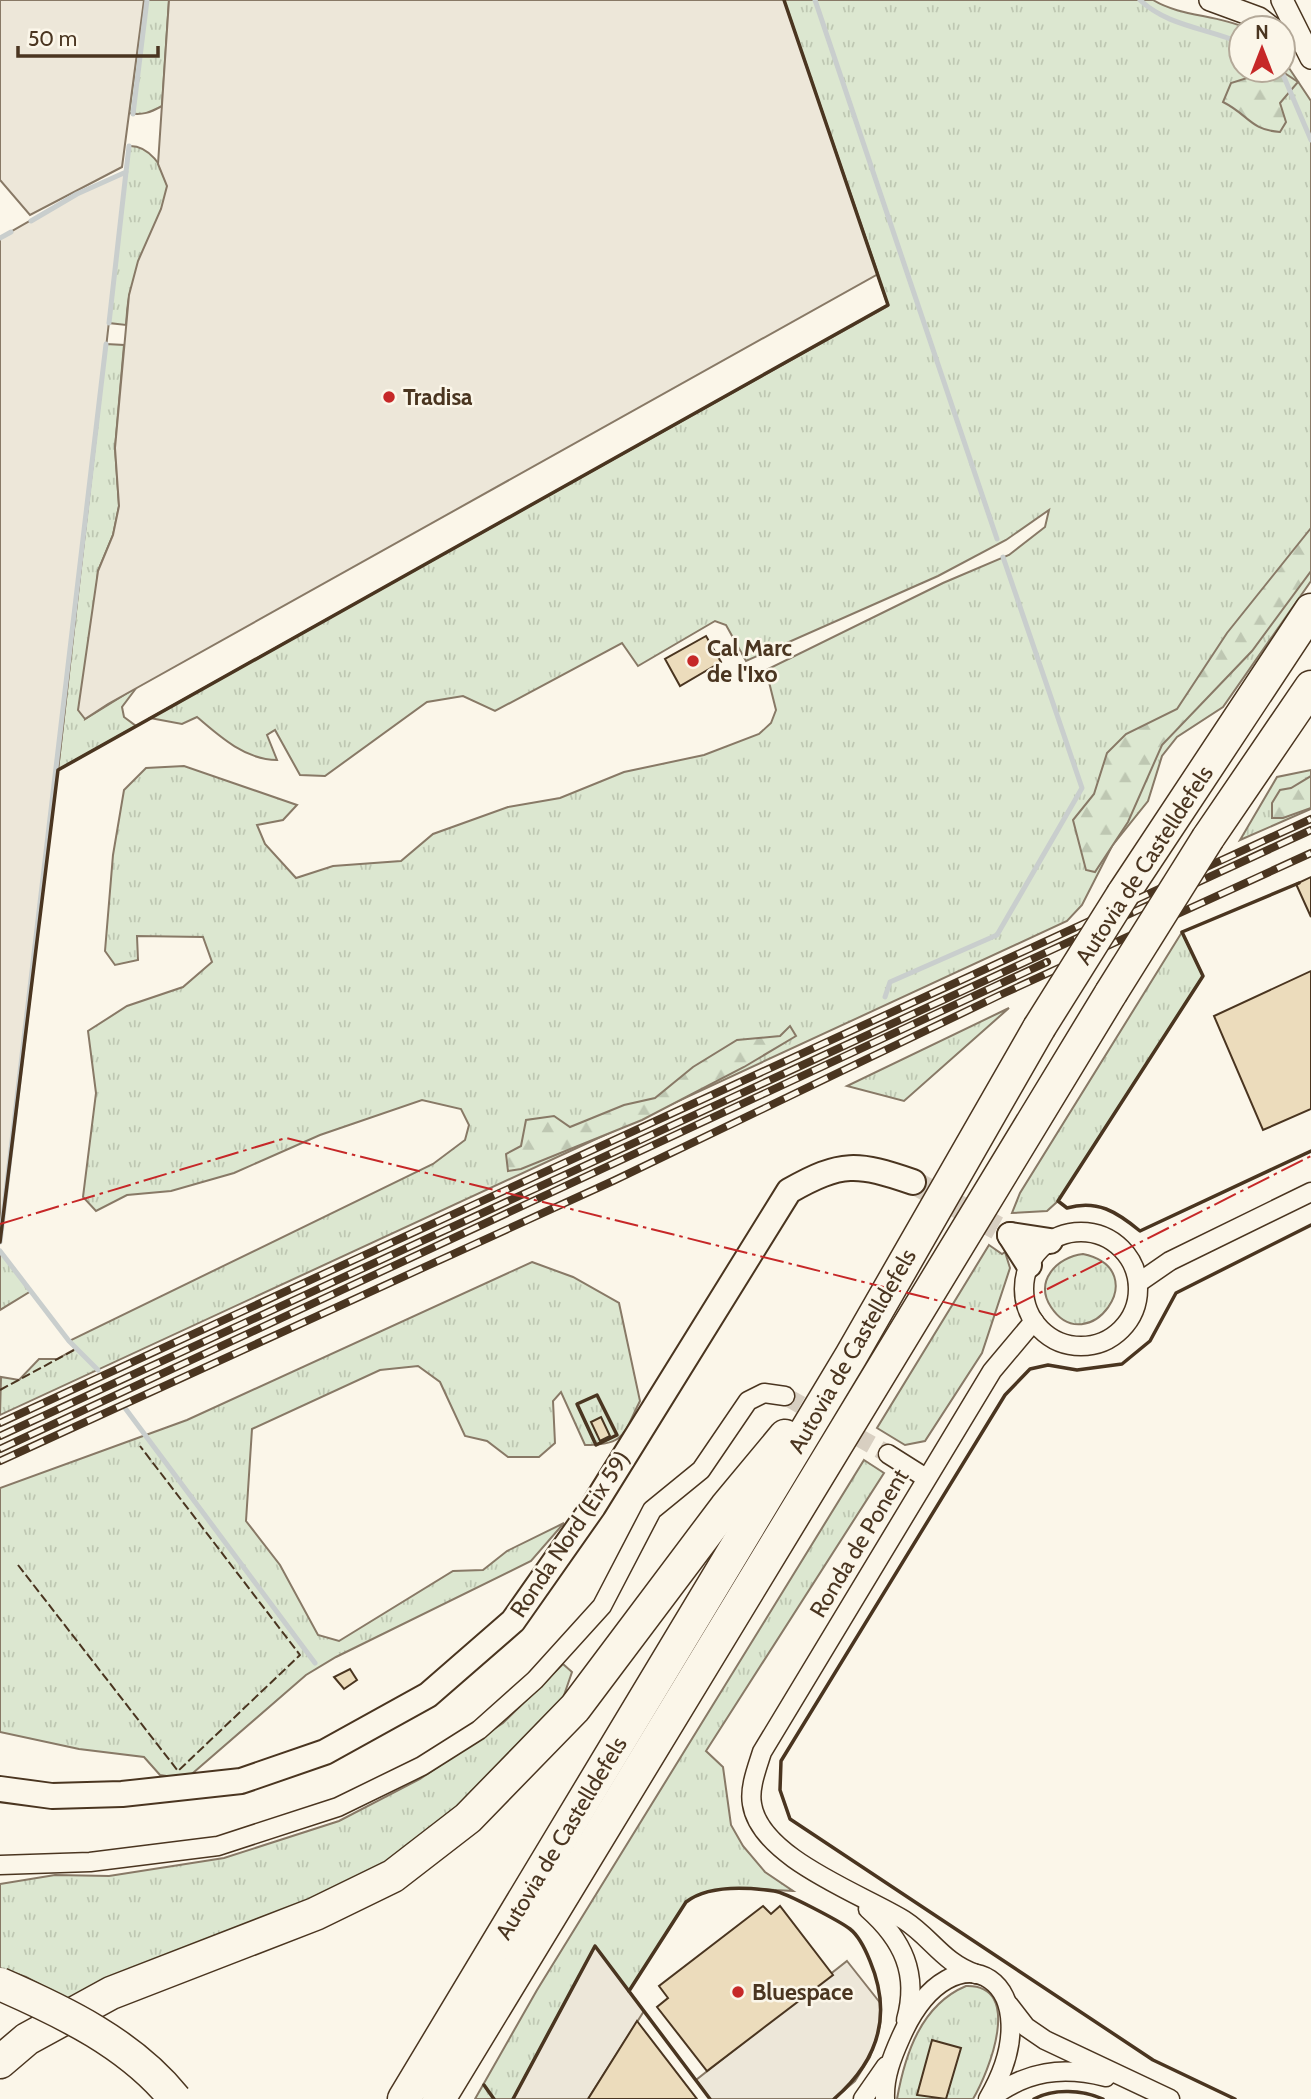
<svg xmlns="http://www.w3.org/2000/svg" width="1311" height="2099" font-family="Cabin,sans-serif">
<defs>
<pattern id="grass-tufts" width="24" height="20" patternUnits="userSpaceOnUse" patternTransform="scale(1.75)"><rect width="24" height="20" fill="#dce7d0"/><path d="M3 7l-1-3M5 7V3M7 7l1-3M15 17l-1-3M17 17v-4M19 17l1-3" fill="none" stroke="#bec7b2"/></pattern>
<pattern id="forest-firs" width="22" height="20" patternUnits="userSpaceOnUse" patternTransform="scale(1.75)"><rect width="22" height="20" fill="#dce7d0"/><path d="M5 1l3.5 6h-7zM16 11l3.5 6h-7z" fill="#bec7b2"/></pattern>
</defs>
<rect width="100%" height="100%" fill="#fbf6e9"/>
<g fill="url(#grass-tufts)" stroke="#887966" stroke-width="2">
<path d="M 144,0 L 169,0 L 162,106 C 151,112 142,116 129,113 Z"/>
<path d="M 784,0 L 1153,0 C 1181,17 1216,14 1246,28 L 1241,28 L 1241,70 L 1283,70 L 1283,59 L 1311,101 L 1311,581 L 1223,707 L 1177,737 L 1162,756 L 1148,801 L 1112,846 L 1082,905 L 1067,921 L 0,1415 L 1,1377 L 19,1380 L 39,1359 L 57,1359 L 75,1349 L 69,1341 L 433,1164 L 465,1140 L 469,1125 L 461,1109 L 422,1100 L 320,1135 L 234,1173 L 171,1191 L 127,1195 L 96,1211 L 83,1197 L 96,1093 L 88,1031 L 127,1006 L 183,987 L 212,962 L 203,937 L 137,936 L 138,960 L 115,965 L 105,951 L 113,855 L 124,790 L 146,768 L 184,766 L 297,805 L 283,820 L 257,825 L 265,844 L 296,878 L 333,866 L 401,861 L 433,834 L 508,807 L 560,798 L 624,772 L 704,755 L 759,734 L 771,723 L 776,710 L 766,670 L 943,583 L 1009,555 L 1045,527 L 1049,510 L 1006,540 L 938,576 L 746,661 L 726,625 L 715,621 L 638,666 L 622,643 L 495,711 L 463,696 L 427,702 L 325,776 L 300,775 L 275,730 L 267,735 L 277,760 C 246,760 220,737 197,717 L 182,724 L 150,718 L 888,306 Z"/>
<path d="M 129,146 C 148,145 165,167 167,185 C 169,209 137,267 130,293 C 127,303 127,315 126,325 L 109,323 Z"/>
<polygon points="106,344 124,345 115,448 119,506 113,535 98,571 85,719 137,687 122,707 124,717 136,726 58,770"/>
<polygon points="1311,770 1311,809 1240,840 1277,777"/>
<polygon points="1182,932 1203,976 1058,1201 1047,1211 1012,1213 1020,1193"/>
<polygon points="1009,1008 904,1101 847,1086"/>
<polygon points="989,1245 1002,1254 1005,1252 1010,1268 982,1353 925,1441 905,1445 877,1428"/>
<polygon points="0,1251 31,1291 0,1310"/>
<path d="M 1083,1254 C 1157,1270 1087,1362 1051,1307 C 1034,1281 1057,1257 1083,1254 Z"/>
<path d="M 532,1262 L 573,1277 L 619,1303 L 640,1401 C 623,1434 626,1445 585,1445 L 561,1392 L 553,1401 L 555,1443 L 539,1457 L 508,1457 L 487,1441 L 465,1436 L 440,1382 L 418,1366 L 380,1370 L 252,1429 L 246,1521 L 280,1565 L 318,1635 L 339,1641 L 453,1571 L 483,1570 L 507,1551 L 564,1523 L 531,1561 L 336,1657 L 306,1675 L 186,1779 L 160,1775 L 144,1757 L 79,1749 L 0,1732 L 0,1488 L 187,1420 Z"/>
<path d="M 864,1460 L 884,1473 L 706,1751 L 723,1767 L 731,1825 L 743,1846 L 765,1872 L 793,1891 C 759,1890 714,1881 686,1902 L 629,1991 L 513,2099 L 475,2099 L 537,1990 Z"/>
<polygon points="563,1664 572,1672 562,1701 447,1823 356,1882 71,2001 26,1977 0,1968 0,1884 55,1875 109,1876 224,1858 339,1821 420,1779 503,1723"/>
<path d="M 966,1986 C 1024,1984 989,2072 973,2099 L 897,2099 C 905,2054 921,2005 966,1986 Z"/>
</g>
<g fill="url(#forest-firs)" stroke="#887966" stroke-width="2">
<path d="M 1283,72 L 1298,82 L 1280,103 L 1286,122 L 1280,132 C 1250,130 1249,115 1223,102 L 1231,83 L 1263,73 Z"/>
<polygon points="1311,528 1311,571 1252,651 1162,745 1128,822 1095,872 1086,870 1073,820 1094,794 1107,753 1126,734 1177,709 1227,633"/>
<polygon points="1311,776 1311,808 1283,818 1272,818 1272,803 1280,790 1291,788"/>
<polygon points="790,1026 796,1036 744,1067 642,1120 521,1169 508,1171 506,1154 521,1146 526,1120 554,1116 570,1127 624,1105 655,1098 693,1067 737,1040 780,1036"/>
</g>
<g fill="#ede7d9" stroke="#887966" stroke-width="2">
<polygon points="0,0 144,0 122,167 30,215 0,180"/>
<polygon points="169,0 784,0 878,274 108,704 85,719 78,710 98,571 113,535 119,506 115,448 129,295 138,261 161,209 167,186 158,164"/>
<polygon points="126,172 58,770 0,1242 0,238 77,194"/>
<polygon points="595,1946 644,2011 588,2099 513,2099"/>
<polygon points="847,1961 881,2004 880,2026 870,2057 855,2081 834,2099 710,2099 696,2080"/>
</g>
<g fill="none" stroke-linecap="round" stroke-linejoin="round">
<g stroke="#c9cecd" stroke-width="5">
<polyline points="815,0 997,539"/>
<path d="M 1140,0 C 1167,26 1207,28 1241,43"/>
<polyline points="1281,70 1311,140"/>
<polyline points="133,114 147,0"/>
<polyline points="31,221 77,194 126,172 129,146"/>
<polyline points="0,238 11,232"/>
<polyline points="109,323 126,172"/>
<polyline points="885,997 890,982 997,935 1082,788 1003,557"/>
<polyline points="0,1242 106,344"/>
<polyline points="0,1251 69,1341 98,1370"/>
<polyline points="125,1408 315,1663"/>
</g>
</g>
<g fill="#ecdcbc" stroke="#4a3520" stroke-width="2">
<polygon points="706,636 721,662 680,686 665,659"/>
<polygon points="1311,877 1311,917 1296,884"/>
<polygon points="1311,971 1311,1109 1263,1130 1214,1016"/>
<polygon points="601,1417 610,1436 600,1441 591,1422"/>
<polygon points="350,1669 357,1680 344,1689 334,1677"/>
<polygon points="763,1906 771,1914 780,1906 833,1975 707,2071 657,2007 668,1998 659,1986"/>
<polygon points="637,2021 697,2099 588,2099"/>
<polygon points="932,2040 961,2048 946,2099 917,2095"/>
</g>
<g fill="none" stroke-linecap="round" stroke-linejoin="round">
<polyline stroke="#d8cfc1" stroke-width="18" stroke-dasharray="18 9" stroke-linecap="butt" points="785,1396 888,1454"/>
<polyline stroke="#d8cfc1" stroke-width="24" stroke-dasharray="24 12" stroke-linecap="butt" points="913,1182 1010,1235"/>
<g stroke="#4a3520" stroke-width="21">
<g id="minor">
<circle cx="1081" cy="1289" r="57"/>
<polyline points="1138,1283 1170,1261 1311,1192"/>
<polyline points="888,1454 926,1478"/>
<polyline points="0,1865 90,1862 218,1846 338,1807 422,1766 479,1730 535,1680 602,1606 652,1510 701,1470 748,1401 764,1393 785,1396"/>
<path d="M 868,1909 C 903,1940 919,1974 906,2020"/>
<path d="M 976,1974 C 942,1962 932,1938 904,1920 C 862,1894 760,1858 752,1804 C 749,1788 757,1768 762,1752 L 992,1371 L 1034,1321"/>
<polyline points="1009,2005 1026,2027 1045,2040 1170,2099"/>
<path d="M 991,2098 C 1027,2071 1062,2066 1106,2077"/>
<polyline points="863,2099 886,2066"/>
<path d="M 885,2099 C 884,2077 892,2057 901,2037 C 954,1917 1056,1983 988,2099"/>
</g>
</g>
<g stroke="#4a3520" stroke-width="24">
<g id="tertiary">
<polyline points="1210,0 1259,18 1272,28"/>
<polyline points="1282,0 1311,58"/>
</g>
</g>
<g stroke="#4a3520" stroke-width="28">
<g id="secondary">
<polyline points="1010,1235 1050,1241"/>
<polyline points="1010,1235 1029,1265"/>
<path d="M 0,1789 L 52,1796 L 122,1794 L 241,1781 L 325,1752 L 428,1695 L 513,1621 L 593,1507 L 789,1191 C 842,1161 857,1163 913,1182"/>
</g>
</g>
<g stroke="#4a3520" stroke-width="35">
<g id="motorway">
<polyline points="1208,838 1311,687"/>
<polyline points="1123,894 1311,610"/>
<polyline points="0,2062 27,2039 111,1993 315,1914 393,1876 468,1818 575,1708 726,1507 785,1436"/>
<polyline points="404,2099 851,1356 1039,1028"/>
<polyline points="439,2099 1111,993"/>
</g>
</g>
<use href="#minor" stroke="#fbf6e9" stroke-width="18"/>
<use href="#tertiary" stroke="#fbf6e9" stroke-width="21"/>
<use href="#secondary" stroke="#fbf6e9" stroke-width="24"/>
<use href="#motorway" stroke="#fbf6e9" stroke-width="32"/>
<g stroke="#4a3520" stroke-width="8">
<g id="rail">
<polyline points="0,1423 1311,819"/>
<polyline points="0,1436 1311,830"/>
<polyline points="0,1449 1047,962"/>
<polyline points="0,1461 613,1181 1000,995 1311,853"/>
</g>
</g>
<use href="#rail" stroke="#fbf6e9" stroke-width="5" stroke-dasharray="16" stroke-linecap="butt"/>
<g stroke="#4a3520" stroke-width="35" stroke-linecap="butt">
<g id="motorway-bridge">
<polyline points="1111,993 1208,838"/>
<polyline points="1039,1028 1123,894"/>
<path d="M 0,1984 C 64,2012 131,2044 175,2099"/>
</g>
</g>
<use href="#motorway-bridge" stroke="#fbf6e9" stroke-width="32"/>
<g stroke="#4a3520" stroke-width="2" stroke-dasharray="9 3.5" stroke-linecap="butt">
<polyline points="0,1390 76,1349"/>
<polyline points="18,1565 178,1771 300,1655 140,1446"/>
</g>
<g stroke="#4a3520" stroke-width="3.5">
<path d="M 1299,883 L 1182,932 L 1203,976 L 1058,1201 L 1067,1208 C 1097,1199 1117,1212 1140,1231 L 1311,1151"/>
<polyline points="0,1242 58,770 888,305 784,0"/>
<polygon points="597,1395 617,1435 596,1445 577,1404"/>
<path d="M 629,1991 L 686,1902 C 708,1885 746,1887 774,1891 C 785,1892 841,1922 850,1929 C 859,1936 866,1951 870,1961 C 893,2016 878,2061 834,2099"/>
<polyline points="484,2085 494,2099"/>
<polyline points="513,2099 595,1946 710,2099"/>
<path d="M 1034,2099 C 1054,2088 1082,2090 1103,2099"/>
<polyline points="1235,2099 1153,2060 790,1819 780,1790 781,1761 1005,1395 1030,1369 1048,1365 1077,1370 1122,1364 1150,1341 1176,1293 1311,1225"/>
</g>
<polyline stroke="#c62828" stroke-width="2" stroke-dasharray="24 5 3.5 5" stroke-linecap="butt" points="0,1224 286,1138 996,1315 1311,1156"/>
</g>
<g fill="#c62828" stroke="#fbf6e9" stroke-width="2.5">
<circle cx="389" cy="397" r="7"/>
<circle cx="693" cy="661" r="7"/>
<circle cx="738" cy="1992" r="7"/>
</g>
<g text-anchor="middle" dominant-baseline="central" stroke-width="5" stroke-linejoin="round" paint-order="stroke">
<g font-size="23" font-weight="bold" fill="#4a3520" stroke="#fbf6e9" text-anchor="start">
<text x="403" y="397">Tradisa</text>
<text x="707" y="648">Cal Marc<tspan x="707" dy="26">de l'Ixo</tspan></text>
<text x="752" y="1992">Bluespace</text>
</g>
<g font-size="23" fill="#4a3520" stroke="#fbf6e9">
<text transform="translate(1144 865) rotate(-57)">Autovia de Castelldefels</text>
<text transform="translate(852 1351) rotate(-60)">Autovia de Castelldefels</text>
<text transform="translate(570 1534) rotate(-56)">Ronda Nord (Eix 59)</text>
<text transform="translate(859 1543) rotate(-59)">Ronda de Ponent</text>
<text transform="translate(561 1838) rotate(-59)">Autovia de Castelldefels</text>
</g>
</g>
<g transform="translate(1262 49)"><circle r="33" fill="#fbf6e9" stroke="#b4a999" stroke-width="2"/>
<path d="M0-5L12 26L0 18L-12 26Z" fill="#c62828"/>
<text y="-10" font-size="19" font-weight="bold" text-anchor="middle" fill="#4a3520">N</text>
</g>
<path d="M18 46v10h140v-10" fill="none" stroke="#4a3520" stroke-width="3.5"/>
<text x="28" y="46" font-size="21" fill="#4a3520" stroke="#fbf6e9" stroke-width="5" paint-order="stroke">50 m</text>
</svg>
